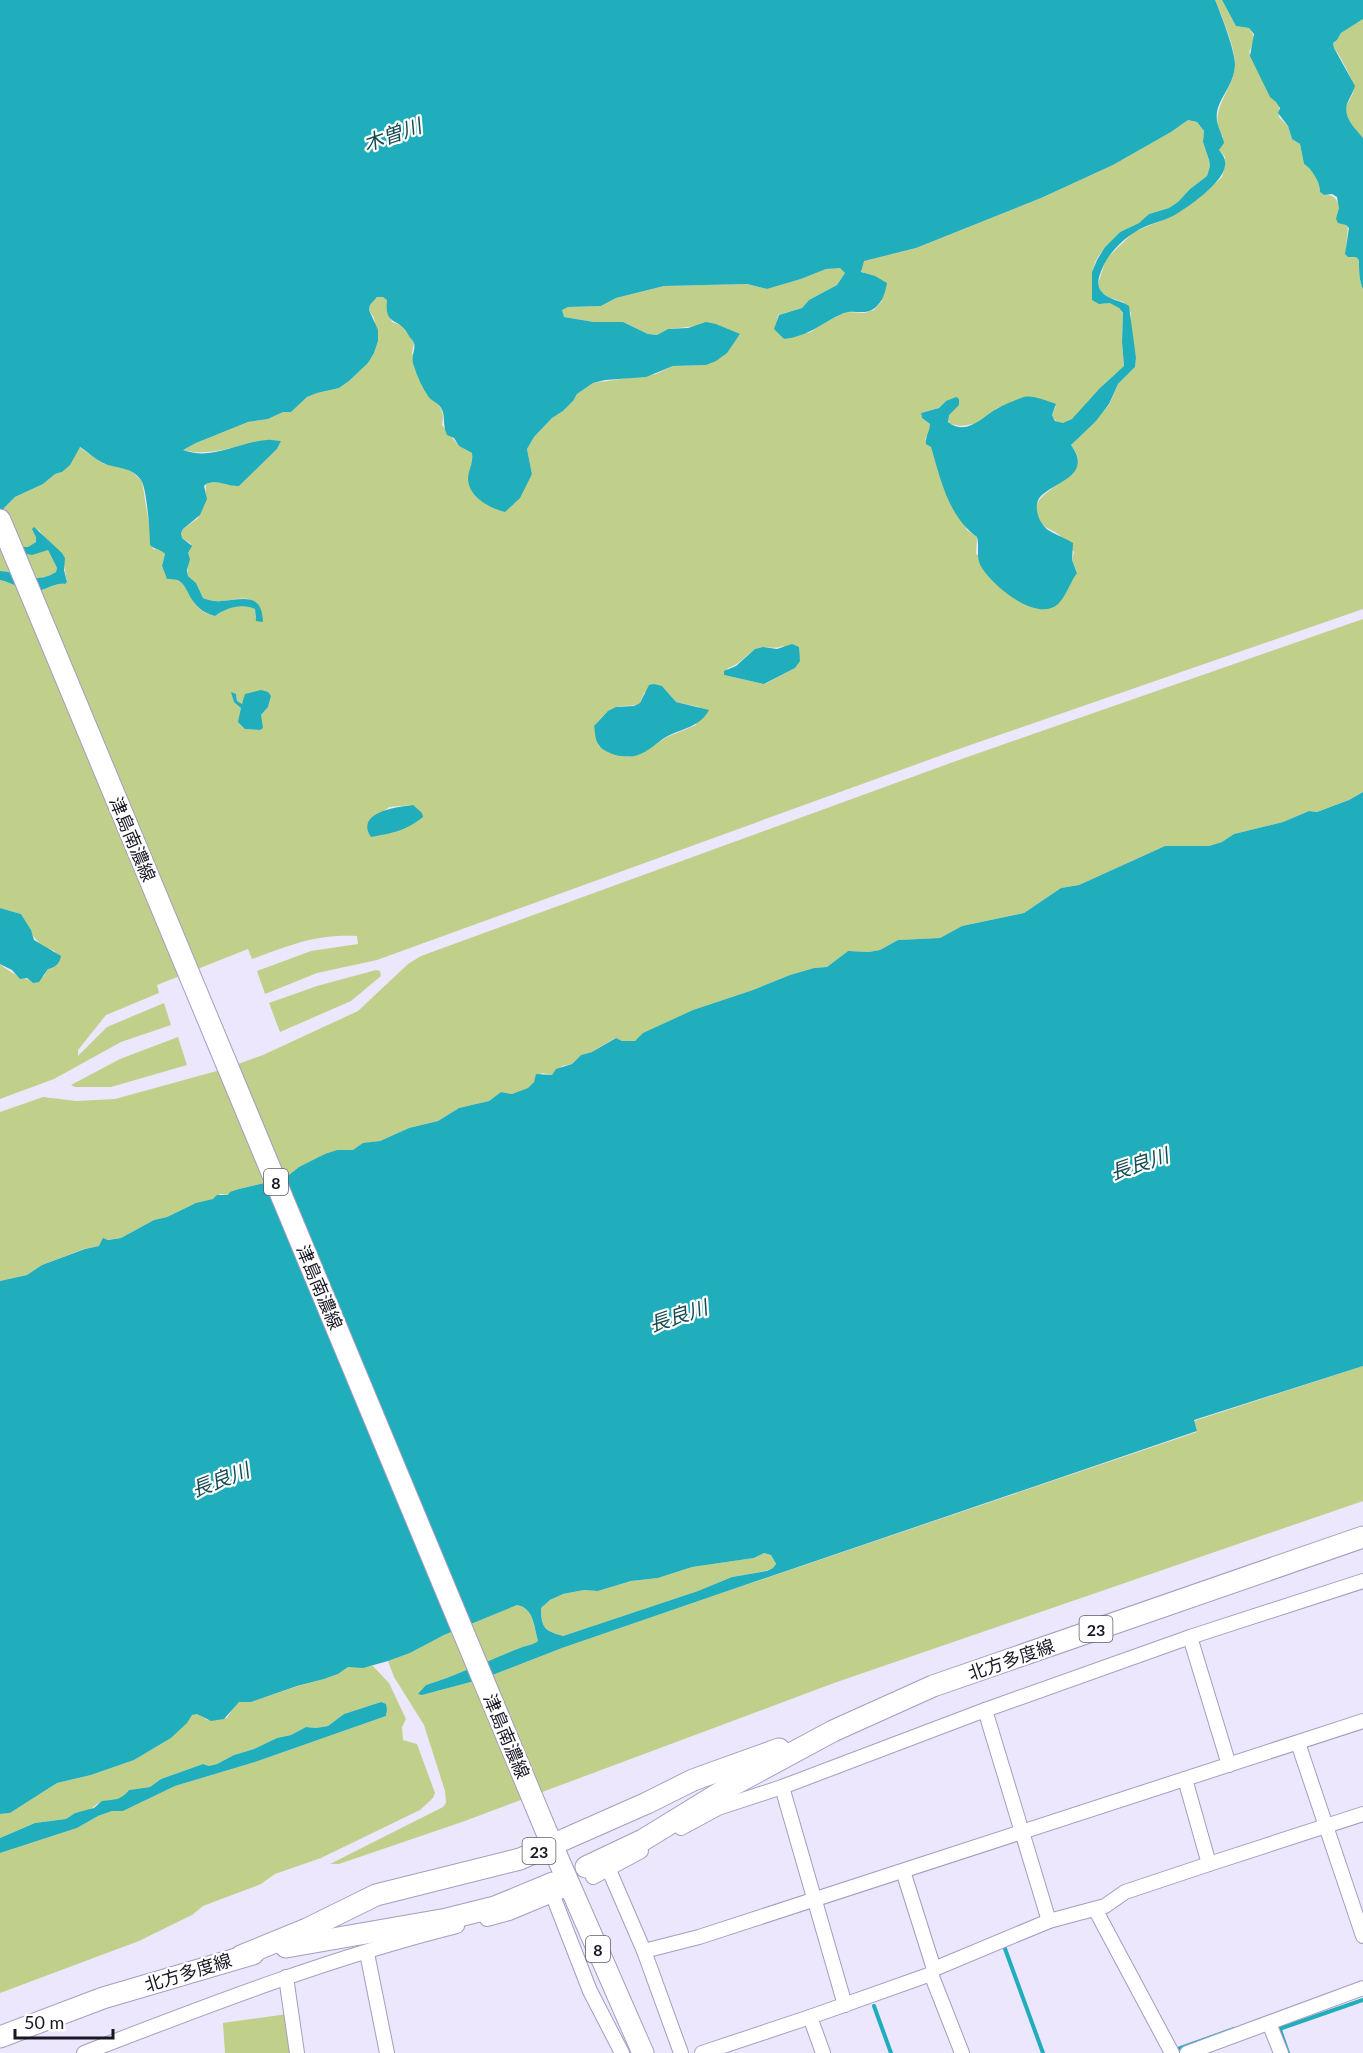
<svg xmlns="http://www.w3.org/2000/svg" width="1363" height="2053" font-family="Lato,'Noto Sans JP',sans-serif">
<rect width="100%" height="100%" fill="#ece7fd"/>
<g fill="#c0d08b" fill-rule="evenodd">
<path d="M 1215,0 L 1222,0 L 1236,26 L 1249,28 C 1256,36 1254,43 1249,52 L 1274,100 L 1279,104 L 1279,117 L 1288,126 L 1292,139 L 1300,144 L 1304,164 C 1314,171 1319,180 1320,192 L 1324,195 C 1340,193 1340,212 1346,225 L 1348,228 L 1346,248 L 1348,257 L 1356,257 L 1359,260 C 1359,269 1359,281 1363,289 L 1363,609 L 956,750 L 377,960 L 317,973 L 265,994 L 257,971 L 311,951 L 358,944 L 357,936 C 315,934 291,945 252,959 L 248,949 L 157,985 L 159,993 L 106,1015 L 78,1050 L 78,1056 L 107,1027 L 164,1003 L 171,1025 L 121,1042 L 54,1079 L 0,1099 L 0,964 C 4,968 14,974 18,976 C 24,979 28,978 33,983 L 44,976 L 48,969 L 53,968 L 55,951 C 32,944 33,932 21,914 L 0,908 L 0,580 C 11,582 21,590 33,591 C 44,592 54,582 65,584 L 67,582 L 62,553 L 48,542 L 38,529 L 36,542 L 28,547 L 22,547 L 2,514 L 4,508 L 15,497 L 43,484 L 55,474 L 62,472 L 79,447 L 104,464 L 121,466 L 132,472 L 142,481 L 153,549 L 161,550 L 165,554 L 162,566 L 166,576 C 172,578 179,580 183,584 C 194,597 192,609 211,615 C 217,617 218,613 223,611 C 233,606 246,604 255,609 L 255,618 L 262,616 C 254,592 243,599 222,601 C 216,602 208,600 203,598 L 196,583 L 188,576 L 188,553 L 191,544 L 182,538 L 181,533 L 183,529 L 198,518 L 205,503 L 206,484 C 217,479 227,486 239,486 L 277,449 L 281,441 C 270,442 258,442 248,444 C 225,449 206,456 183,450 L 196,443 L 248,422 L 268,419 L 283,412 L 291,412 L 307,397 L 317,393 L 339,388 L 349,381 L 368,363 L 374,353 L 378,341 L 374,318 L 369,310 L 370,305 L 377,297 L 383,297 L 388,300 L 387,306 L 392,322 L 404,326 L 414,343 L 412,353 L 437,403 C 443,411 444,415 442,425 L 459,446 L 472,453 L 473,465 L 469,472 L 476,497 L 498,510 L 523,489 L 532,474 L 527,449 L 534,437 L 552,418 L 563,411 L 573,401 L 577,394 L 593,383 L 656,374 L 673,366 L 706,365 L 740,335 L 716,324 L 668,329 L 657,335 L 648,334 L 623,322 L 594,322 L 564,317 L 561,310 L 568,307 L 601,306 L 616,298 L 664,286 L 747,284 L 767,289 L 801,279 L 826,269 L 840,267 L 845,273 L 837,285 L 809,300 L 802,308 L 778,315 L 775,329 L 784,339 L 811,332 L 822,324 L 846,312 L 864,313 L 874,310 L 882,301 L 866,274 L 861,271 L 863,261 L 916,248 L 1041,198 L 1113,165 L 1171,132 L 1188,120 L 1197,122 L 1204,131 L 1203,142 L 1209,160 L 1210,166 L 1207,176 L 1190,189 L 1178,202 L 1169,208 L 1149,214 L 1139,223 L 1120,232 L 1105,247 L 1096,260 L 1092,272 L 1092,300 L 1104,304 L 1110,302 L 1119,308 L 1123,314 L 1122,342 L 1124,366 C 1116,374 1107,380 1100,389 C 1090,399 1064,440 1052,415 L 1056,406 L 1026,397 L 997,408 L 979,423 L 961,426 L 950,424 L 947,418 L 949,415 L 946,401 L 939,408 L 921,413 L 922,418 L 930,424 L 930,431 L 925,439 L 931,447 L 967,530 L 977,537 L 976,554 L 1057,604 L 1077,572 L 1072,560 L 1074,552 C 1069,546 1064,538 1058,534 C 1051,529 1044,528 1039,520 C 1019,486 1102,483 1071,445 L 1109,405 L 1118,384 L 1135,367 L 1136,358 L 1131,328 L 1131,313 L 1123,302 L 1108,297 L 1101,292 L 1098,284 L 1106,259 L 1134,232 L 1172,216 L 1208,190 L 1222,177 L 1225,166 L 1225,157 L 1219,150 L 1223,137 C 1205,111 1236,90 1235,62 C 1234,45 1222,16 1215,0 ZM 783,646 L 795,668 L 765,684 L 724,675 L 728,668 C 740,665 745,655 756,649 C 765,645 774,650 783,646 ZM 662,686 L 676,702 L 699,707 L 696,725 L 667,737 L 640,754 L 628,757 L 608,752 L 598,745 L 594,726 C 602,717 609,708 621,706 C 629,705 634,707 640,703 L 644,693 ZM 232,693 L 236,694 L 237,701 L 242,704 L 243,702 L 271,696 L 268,707 L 261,715 L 260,730 L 245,729 L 241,708 ZM 413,805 L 367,825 L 389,807 Z"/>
<path d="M 1363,19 L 1363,138 C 1357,132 1348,124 1346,115 C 1343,105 1353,98 1354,89 C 1355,83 1338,52 1334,48 L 1333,43 L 1337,40 L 1341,33 Z"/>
<path d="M 0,529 L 10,546 L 41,551 L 48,550 L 57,568 L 56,572 C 47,578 33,581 23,579 C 14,576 9,571 0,571 Z"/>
<polygon points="1363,619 1363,792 1349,800 1317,812 1309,811 1283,822 1234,834 1222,842 1209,846 1165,846 1079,885 1061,888 1024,913 962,926 940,938 898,940 880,950 869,952 848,951 827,967 814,968 790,975 753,990 693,1010 644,1033 635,1041 622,1041 615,1038 592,1052 581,1055 572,1064 562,1066 552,1075 542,1073 529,1088 512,1094 501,1092 489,1101 459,1108 438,1121 409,1128 380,1141 367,1143 353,1150 337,1150 299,1167 285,1178 239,1189 228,1195 220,1194 213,1199 190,1206 167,1217 154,1220 121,1238 106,1240 99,1246 84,1249 42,1265 27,1275 0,1281 0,1112 43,1097 76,1101 115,1099 224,1069 263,1055 358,1011 408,964 421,956 956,761"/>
<polygon points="376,970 380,971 381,976 351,1001 280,1032 269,1003 317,986"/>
<polygon points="178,1037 187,1065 111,1087 75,1087 71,1085 120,1059"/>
<path d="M 1363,1366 L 1363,1501 L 834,1683 L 462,1822 L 339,1864 L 330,1864 L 443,1807 L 446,1803 L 445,1791 L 424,1725 L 394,1677 L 388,1661 L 410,1653 L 444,1635 L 517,1605 C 534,1608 534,1628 538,1641 C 533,1645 527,1645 520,1648 C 489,1660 458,1675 426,1685 L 422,1695 L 482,1679 L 562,1648 L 710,1597 L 1197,1432 L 1194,1421 Z"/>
<path d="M 764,1553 L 771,1555 L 776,1565 L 773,1568 L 766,1571 L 732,1577 L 698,1591 L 563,1636 C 545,1631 541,1627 541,1608 L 550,1600 L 563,1594 L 584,1590 L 598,1591 L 631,1581 L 658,1578 L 692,1567 L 754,1558 Z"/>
<polygon points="373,1666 389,1683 406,1719 402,1727 403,1740 417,1744 435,1793 433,1798 420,1810 321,1858 275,1874 261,1884 203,1906 192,1915 139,1941 0,1993 0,1853 77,1828 98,1816 112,1811 123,1811 175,1786 255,1762 386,1716 387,1710 381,1702 344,1714 328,1726 316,1728 306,1727 291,1735 277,1738 254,1749 234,1755 217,1764 209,1766 203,1764 161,1779 150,1787 129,1790 123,1797 116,1801 109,1800 97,1804 90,1810 75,1813 66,1819 35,1823 0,1838 0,1814 10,1813 57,1783 91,1775 134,1760 171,1738 186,1723 192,1715 197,1713 207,1720 227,1718 235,1705 239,1702 251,1702 298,1686 324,1679 338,1674 348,1667"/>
<polygon points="287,2014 293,2053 225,2053 223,2023"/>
</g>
<g fill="#20adbc" fill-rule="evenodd">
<path d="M 0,0 L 1215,0 C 1221,14 1234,48 1235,63 C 1235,84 1220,96 1217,112 C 1215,125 1222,132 1224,143 L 1219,150 C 1223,155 1226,159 1225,166 C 1223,183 1187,208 1173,216 C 1161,222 1147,224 1135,232 C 1121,241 1108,254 1102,269 C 1099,276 1096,284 1101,291 C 1107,300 1121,300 1129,306 L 1136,358 L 1135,367 L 1118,384 L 1109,404 L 1096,421 L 1071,445 C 1094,476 1053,482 1040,497 C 1036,502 1036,509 1038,515 C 1039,520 1044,527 1048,530 C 1056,535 1065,538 1073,543 L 1072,560 L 1077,573 C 1070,582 1067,595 1058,604 C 1037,623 993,586 982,568 C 975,557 980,548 977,537 C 948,516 941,480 931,447 L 926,444 C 925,437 930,431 930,424 L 922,418 L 921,413 L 939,408 L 946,401 L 956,397 L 959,399 L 959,405 L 949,415 L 948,422 C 967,437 983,416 998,408 C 1003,405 1018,399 1024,397 C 1033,395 1047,401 1056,404 L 1052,415 L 1055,421 L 1063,423 L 1072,419 L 1100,388 L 1124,366 L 1122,342 L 1123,313 L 1119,308 L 1110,303 L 1099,304 L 1092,300 L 1092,272 L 1097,260 L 1105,247 L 1120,232 L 1139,223 L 1149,214 L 1169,208 L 1178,202 L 1190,189 L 1207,176 L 1210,166 L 1209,160 L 1203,142 L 1204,131 L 1197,122 L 1188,120 L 1171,132 L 1113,165 L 1041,198 L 916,248 L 864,261 L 861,272 L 875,276 L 887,283 C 885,293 883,301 875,308 C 865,316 854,309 844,313 C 821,323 810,336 784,339 L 774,329 L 779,315 L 802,308 L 809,300 L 837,285 L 845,273 L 840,268 L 826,269 L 801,279 L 767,289 L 747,284 L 664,286 L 616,298 L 601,306 L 568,307 L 562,310 L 564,317 L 594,322 L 623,322 L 648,334 L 657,335 L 668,329 L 688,328 L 706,322 L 716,324 L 740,334 L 727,353 L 716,361 L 706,365 L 673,366 L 646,377 L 605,380 L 593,383 L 577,394 L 573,401 L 563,411 L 552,418 L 534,437 L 527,449 L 532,474 L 520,498 L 505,512 C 488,508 463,494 469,472 C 471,465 473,461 472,453 L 459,446 L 454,438 L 447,435 C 442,424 446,415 441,408 C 438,402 432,402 428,396 C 422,387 417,376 414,366 C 410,357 416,350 414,343 C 413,340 410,338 409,336 C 400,316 384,328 387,300 L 383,297 L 377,297 L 370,305 L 369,310 L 378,330 L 378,341 L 374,353 L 368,363 L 349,381 L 339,388 L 317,393 L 307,397 L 291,412 L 283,412 L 268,419 L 248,422 L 196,443 L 183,450 C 212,461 238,442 267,440 C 271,439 276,441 281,441 L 277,449 L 239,486 C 227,487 218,479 206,484 L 204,486 L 207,499 L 200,515 L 183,529 L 181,533 L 182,538 L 192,546 L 188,553 L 190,559 L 187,570 L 188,576 L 196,583 L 203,598 C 208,600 216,602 221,601 C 242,600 262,591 263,622 L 256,621 L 255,609 C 242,603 226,608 215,616 C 187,609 190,584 177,580 C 174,579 170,579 167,579 L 162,566 L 165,554 C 161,549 155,550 150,545 C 150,534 147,488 141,480 C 131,466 116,469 103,463 C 95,459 88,452 80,447 L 70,465 L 62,472 L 55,474 L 43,484 L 15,497 L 4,508 L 2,514 L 22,547 L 28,547 L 36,542 L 36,537 L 32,529 L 34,527 L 62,553 L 65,558 L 64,570 L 67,582 L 65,584 C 54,582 44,592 33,591 C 21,590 11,582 0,580 L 0,571 C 22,572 33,586 56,572 L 57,568 L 48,550 L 32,555 L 22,553 L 0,529 Z"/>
<path d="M 1222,0 L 1363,0 L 1363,19 L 1341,33 L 1337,40 L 1333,43 L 1334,48 L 1355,86 C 1353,93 1349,98 1347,104 C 1343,118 1355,128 1363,138 L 1363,289 C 1359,281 1359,269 1359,260 L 1356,257 L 1348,257 L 1345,254 L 1349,228 L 1346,225 L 1338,223 L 1336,219 L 1339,208 L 1337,197 L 1332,194 L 1324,195 L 1320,192 C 1320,182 1312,169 1304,164 L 1300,144 L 1292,139 L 1288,126 L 1278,113 L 1280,108 L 1276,102 L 1270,97 L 1250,56 L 1254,34 L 1249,28 L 1236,26 Z"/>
<polygon points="792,644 799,647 800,661 795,668 764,684 724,675 724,671 736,666 755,649 763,647 777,649"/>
<path d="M 654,684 L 662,686 L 676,702 L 709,710 C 699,728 682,728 666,737 C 656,743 648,752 638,755 C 626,759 605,755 598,744 C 595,739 595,731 594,726 L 608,711 L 616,707 L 634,706 L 640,703 L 649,685 Z"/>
<polygon points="261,690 268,692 271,696 268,707 261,715 263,728 260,730 245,729 238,722 241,708 234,702 231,692 236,694 237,701 242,704 245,694"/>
<path d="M 1363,792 L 1363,1366 L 1194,1420 L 1197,1431 L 710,1597 L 562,1648 L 482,1679 L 422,1695 L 418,1694 L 426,1685 C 458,1675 489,1660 520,1648 C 527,1645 533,1645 538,1641 C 534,1627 534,1608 517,1605 L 444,1635 L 410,1653 L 388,1661 L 363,1668 L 348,1667 L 338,1674 L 324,1679 L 297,1686 L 251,1702 L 239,1702 L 224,1719 L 211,1721 L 197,1714 L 192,1715 L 187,1723 L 171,1738 L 134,1760 L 91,1775 L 57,1783 L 10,1813 L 0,1814 L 0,1281 L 27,1275 L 42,1265 L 85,1249 L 99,1246 L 103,1238 L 108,1240 L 121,1238 L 154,1220 L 167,1217 L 196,1203 L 213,1199 L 217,1195 L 228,1195 L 230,1192 L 239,1189 L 285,1178 L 299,1167 L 325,1154 L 337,1150 L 353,1150 L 363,1143 L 380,1141 L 409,1128 L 438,1121 L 459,1108 L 489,1101 L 501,1092 L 512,1094 L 528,1088 L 534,1082 L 536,1074 L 552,1075 L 556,1069 L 572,1064 L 581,1055 L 592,1052 L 616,1038 L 622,1041 L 635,1041 L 643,1033 L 693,1010 L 753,990 L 790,975 L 814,968 L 827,967 L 848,951 L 869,952 L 880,950 L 898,940 L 940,938 L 962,926 L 1024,913 L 1061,888 L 1079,885 L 1165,846 L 1209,846 L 1222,842 L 1234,834 L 1283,822 L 1309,811 L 1317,812 L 1349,800 ZM 764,1553 L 771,1555 L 776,1564 L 773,1568 L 767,1571 L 732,1577 L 698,1591 L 563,1636 C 545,1631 541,1628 541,1608 L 550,1600 L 563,1594 L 584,1590 L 598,1591 L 631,1581 L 658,1578 L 692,1567 L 754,1558 Z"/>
<path d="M 413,805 L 422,813 L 423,817 C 405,831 393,833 371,837 C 355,812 397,807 413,805 Z"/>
<path d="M 0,908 L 21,914 L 31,930 L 34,940 L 61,956 C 60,963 55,968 48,969 L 39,982 L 33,983 L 27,978 L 20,979 L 12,970 L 0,964 Z"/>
<path d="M 381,1702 L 386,1704 L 387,1710 L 386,1716 L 255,1762 L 175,1786 L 123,1811 L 112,1811 L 98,1816 L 77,1828 L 0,1853 L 0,1838 L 35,1823 L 66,1819 L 75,1813 L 94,1808 L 102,1801 C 115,1799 120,1801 129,1790 L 150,1787 L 161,1779 L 203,1764 L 209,1766 L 217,1764 L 234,1755 L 254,1749 L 277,1738 L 291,1735 L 306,1727 L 316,1728 L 328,1726 L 344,1714 Z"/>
</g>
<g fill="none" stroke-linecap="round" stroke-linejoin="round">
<g stroke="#20adbc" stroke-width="4">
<polyline points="1004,1946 1043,2053"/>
<polyline points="874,2006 891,2053"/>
<polyline points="1279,2027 1288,2053"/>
<polyline points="1279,2029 1363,2000"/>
<polyline points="1178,2049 1234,2029"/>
</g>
<g stroke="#a49dbf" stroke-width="16">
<g id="minor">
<polyline points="1190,1637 1229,1765"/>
<polyline points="985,1710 1049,1921"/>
<polyline points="1298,1743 1363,1936"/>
<polyline points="782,1787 845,2005"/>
<polyline points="681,1828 718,1808 782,1787 985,1710 1190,1637 1363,1581"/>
<polyline points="1209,1864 1363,1814"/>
<polyline points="609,1870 644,1951 681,2053"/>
<polyline points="903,1871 934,1969 931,1974 962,2053"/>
<polyline points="593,1877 641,1851"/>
<polyline points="553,1896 590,1991 622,2053"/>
<polyline points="1095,1909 1172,2053"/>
<polyline points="487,1919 509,1913 569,1888"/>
<polyline points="644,1951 699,1937 1363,1721"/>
<polyline points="367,1953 387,2053"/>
<polyline points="934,1969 1049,1921 1105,1906 1125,1892 1209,1864 1185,1779"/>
<polyline points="286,1977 297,2053"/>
<polyline points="810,2017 823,2053"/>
<polyline points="1269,2023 1281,2053"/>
<path d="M 84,2053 C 206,2006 329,1958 457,1926"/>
<polyline points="702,2053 810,2017 931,1974"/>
<polyline points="1187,2053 1363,1988"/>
</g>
</g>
<g stroke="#a49dbf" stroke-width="23">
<g id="primary">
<polyline points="0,520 552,1845 643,2053"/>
<polyline points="586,1867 643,1840 731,1786 833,1731 933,1686 1363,1537"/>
<polyline points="286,1947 447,1919 495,1907 553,1883"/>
<polyline points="241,1956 307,1929 376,1895 520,1859 647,1803 693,1780 779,1749"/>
<polyline points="0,2037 103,1998 253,1954"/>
</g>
</g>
<use href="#minor" stroke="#fff" stroke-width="14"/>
<use href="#primary" stroke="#fff" stroke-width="21"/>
</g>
<g text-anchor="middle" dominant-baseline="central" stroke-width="4.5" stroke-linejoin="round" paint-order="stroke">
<g fill="#fff" stroke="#5f5d66" stroke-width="1.5">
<rect x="264" y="1169" width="24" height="26" rx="4.5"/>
<rect x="1079.5" y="1616" width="33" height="26" rx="4.5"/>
<rect x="522.5" y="1838" width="33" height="26" rx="4.5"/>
<rect x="586" y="1936" width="24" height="26" rx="4.5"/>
</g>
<g font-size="16" font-weight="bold" fill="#1a1724">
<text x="276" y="1182">8</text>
<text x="1096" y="1629">23</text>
<text x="539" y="1851">23</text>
<text x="598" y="1949">8</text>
</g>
<g font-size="18" fill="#1a1724" stroke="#fff">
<text transform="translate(133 839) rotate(67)">津島南濃線</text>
<text transform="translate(320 1287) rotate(67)">津島南濃線</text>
<text transform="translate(1011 1659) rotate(-19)">北方多度線</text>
<text transform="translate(507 1736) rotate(67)">津島南濃線</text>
<text transform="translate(188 1972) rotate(-17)">北方多度線</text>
</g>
<g font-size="20" font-style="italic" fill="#154c53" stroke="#fff">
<text transform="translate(392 134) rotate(-19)">木曽川</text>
<text transform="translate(1139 1163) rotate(-18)">長良川</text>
<text transform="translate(678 1315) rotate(-18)">長良川</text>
<text transform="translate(220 1479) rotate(-21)">長良川</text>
</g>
</g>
<path d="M15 2029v9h98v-9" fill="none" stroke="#1a1724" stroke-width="3"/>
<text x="24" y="2029" font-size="18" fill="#1a1724" stroke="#ffffff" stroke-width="4.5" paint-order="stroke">50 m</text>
</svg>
